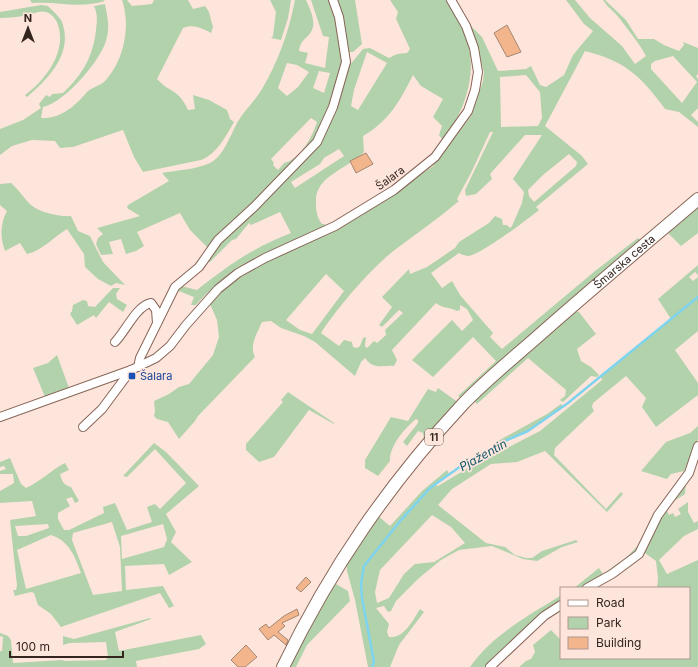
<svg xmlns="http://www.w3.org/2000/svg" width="698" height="667" font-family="Inter,sans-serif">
<rect width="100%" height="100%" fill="#fee5dc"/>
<g fill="#b2d2ab" fill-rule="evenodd">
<path d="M 30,0 L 103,0 L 105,1 C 80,9 57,1 32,3 Z"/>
<path d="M 122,0 L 127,0 L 132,6 L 152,4 L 154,0 L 188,0 L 193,9 L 205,6 L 209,12 L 213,27 L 211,33 C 201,28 193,24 183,28 L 157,79 C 171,94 179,89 188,110 L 195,109 L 193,95 L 209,100 L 227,110 L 230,119 L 234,122 C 226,136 217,154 201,160 L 143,172 L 134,157 L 123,130 L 73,147 L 60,148 L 55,141 L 32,140 L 12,146 L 0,155 L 0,129 L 23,120 L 41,108 L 39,104 L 46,95 L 50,97 L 52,94 L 63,93 C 83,74 93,57 96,30 C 97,21 98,15 94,6 L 105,4 C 107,15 110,26 107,37 C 103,59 64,103 43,107 L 41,118 C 61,119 75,106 87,92 C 92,87 100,86 105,81 C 124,61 131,26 122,0 Z"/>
<polygon points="270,0 291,0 288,18 281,40 271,38 273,36 276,12"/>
<path d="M 295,0 L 306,0 C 310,9 316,21 312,30 C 308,39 301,38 299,51 L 308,53 L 305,63 L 325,68 L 329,37 L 323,36 L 311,0 L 331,0 L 336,11 L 343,65 L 340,81 L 312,146 L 208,248 L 190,230 L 180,213 L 137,232 L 144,246 L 136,251 L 126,254 L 121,239 L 109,242 L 113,254 L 101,255 L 96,244 L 98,238 L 103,234 L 97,228 L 140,216 L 127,208 L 128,205 L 169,181 L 162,173 C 177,170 195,170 210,163 C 223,157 230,136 237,123 C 244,111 255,101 262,89 C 278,62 289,31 295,0 ZM 287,63 L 297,65 L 309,72 L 298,87 L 287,96 L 278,88 ZM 319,71 L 330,73 L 324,93 L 313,88 ZM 311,118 L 317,122 C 312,137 301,159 284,163 L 278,170 L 273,165 L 274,163 L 271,159 Z"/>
<polygon points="337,0 355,0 362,44 353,52 349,52 347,50 343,18"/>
<path d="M 390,0 L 446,0 C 467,34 478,55 466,96 C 461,112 454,126 442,139 L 439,135 L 442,126 L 433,117 L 443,99 L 421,86 L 413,75 C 400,101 389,121 363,136 L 364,152 C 348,169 314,176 316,203 C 316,212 317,217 322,224 L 325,224 L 324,227 C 277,248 231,265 196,305 L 191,305 L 194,297 L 176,290 L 181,286 L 197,290 C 230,264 251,249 291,233 L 280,212 L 251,225 L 249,223 L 236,239 L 232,240 L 210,262 L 206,263 L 223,240 L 309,154 L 349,66 L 363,49 L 370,48 L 389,58 L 397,54 L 407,53 L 410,49 L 396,19 L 398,12 ZM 367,52 L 387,63 L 358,110 L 351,106 L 354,90 ZM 339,149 L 344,156 L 295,188 L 291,182 L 320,164 L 324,158 Z"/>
<path d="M 566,0 L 575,0 L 590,18 L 622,46 L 635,64 L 646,56 C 640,44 628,30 620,19 C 615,12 607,7 603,0 L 605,0 L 626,20 L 638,39 L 654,39 L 664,45 L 679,51 L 684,45 L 683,42 L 698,48 L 698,74 L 696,76 L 698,79 L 698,108 L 691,115 L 698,122 L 698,127 L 679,112 L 665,109 C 641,76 625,61 585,51 L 545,126 L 582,156 L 588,164 L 536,207 L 539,210 C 528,219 479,256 468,256 C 465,256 461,254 459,253 L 431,273 L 442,288 L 452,281 L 460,295 L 493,333 L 490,337 L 502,349 L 595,271 L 638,238 L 642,241 L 462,399 L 458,396 L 496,361 L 473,337 L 433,377 L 412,360 L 452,320 L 462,331 L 473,320 L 467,309 L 460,305 L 460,310 L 457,311 C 450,307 441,308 436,303 L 392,350 L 397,360 L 394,366 C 384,365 373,370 365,358 L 361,362 L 355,376 L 315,342 L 304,336 L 281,328 L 271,321 L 262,322 C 257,334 249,345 255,357 L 198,416 L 195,421 L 179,439 L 168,422 L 157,419 L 154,416 L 155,411 L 154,401 L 169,394 L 179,387 L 189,384 L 213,355 L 219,337 L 217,320 L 209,302 L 237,279 L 268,260 L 321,237 L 359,217 L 433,166 L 471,116 L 483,81 L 484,72 L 471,26 L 482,37 L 498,71 L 526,69 L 531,66 L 540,85 L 546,87 L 564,75 L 573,55 L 593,31 L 584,24 ZM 673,56 L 697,82 L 682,103 L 651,69 L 651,64 L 655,61 ZM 526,75 L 540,92 L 542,118 L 538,126 L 501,127 L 500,77 ZM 490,132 L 493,132 L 465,190 L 466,196 L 476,194 L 492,179 L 490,174 L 525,135 L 542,135 L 513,179 L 524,192 L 522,203 L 512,226 L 510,228 L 507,225 L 503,225 L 502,219 L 495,216 L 489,223 L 459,242 L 455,248 L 427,267 L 410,274 L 409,269 L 382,297 L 392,307 L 379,325 L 382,327 L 399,310 L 403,313 L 385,330 L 386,335 L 377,343 L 374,341 L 367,348 L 365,346 L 366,337 L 363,338 L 360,346 L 357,348 L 353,347 L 352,342 L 344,340 L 339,346 L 321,333 C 337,308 372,267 396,249 C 417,233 439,218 459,201 L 457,200 L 458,197 L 471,173 ZM 569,154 L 577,162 L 576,166 L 534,202 L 529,196 L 528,190 L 543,175 ZM 326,274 L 344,291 L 312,334 L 300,330 L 286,320 Z"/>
<path d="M 41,5 L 48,6 C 52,11 62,18 63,25 C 72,55 48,79 27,97 L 25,95 C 46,80 67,51 58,25 C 57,20 51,13 46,12 C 39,10 34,14 28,15 C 19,17 9,18 0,18 L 0,12 Z"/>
<path d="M 11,183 C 19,190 23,197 30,204 C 37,212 60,217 71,216 L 78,231 L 90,236 L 103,262 L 125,285 L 116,283 L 111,286 L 98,279 L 85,267 L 84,254 L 67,229 C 54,237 41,251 27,254 L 20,243 L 5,251 C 0,237 0,224 7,211 L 0,205 L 0,184 Z"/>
<polygon points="698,205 698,233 681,246 668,233"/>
<path d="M 698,265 L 698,275 L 695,272 L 689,277 L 693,281 L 698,277 L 698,331 L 675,350 L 698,383 L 698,395 L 656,427 L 642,407 L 646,398 L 626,376 L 593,403 L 592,407 L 594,411 L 555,448 L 554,455 L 606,509 L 621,492 L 623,494 L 607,512 L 545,451 L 517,462 L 491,464 L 452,489 L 438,505 L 486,543 L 505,547 L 515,555 L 526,558 L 532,558 L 542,551 L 576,540 L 578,542 L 562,547 L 537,561 L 523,559 L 492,546 L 459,550 L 441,560 L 419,578 L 396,601 L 391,611 L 388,612 L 384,606 L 376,608 L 389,624 L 387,632 L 389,637 C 404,639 413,620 420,609 L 424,612 L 399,645 L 390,667 L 368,667 L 355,600 L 347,571 L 346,562 L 377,515 L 390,526 L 422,491 L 447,470 L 449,474 L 435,485 L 438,486 L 468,468 L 540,431 L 602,380 L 601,377 L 671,319 L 658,299 ZM 432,515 L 451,527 L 465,543 L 434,562 L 415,564 L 404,574 L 389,598 L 377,603 L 375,592 L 380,570 Z"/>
<polygon points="113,288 120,288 116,294 117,299 127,305 123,312 109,302 96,318 94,315 77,325 70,314 72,311 73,305 83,300 87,301 88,306 95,307"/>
<polygon points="574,311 579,312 596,334 577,349 581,361 591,367 599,375 597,377 591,376 563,402 560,400 565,396 566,390 528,358 477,404 474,401"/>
<polygon points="57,355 69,388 45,397 33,368 48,363"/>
<path d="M 438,388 L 459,403 L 424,440 L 423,433 L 418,431 L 407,446 L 403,442 L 418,423 L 418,420 L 416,419 C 405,428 389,446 390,461 L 378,476 L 365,468 L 365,460 L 391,417 L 408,421 L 428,389 L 436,392 Z"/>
<polygon points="288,392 334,423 334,424 309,410 274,457 259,462 246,450 246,444 283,402 281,400"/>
<polygon points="561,404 563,407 537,425 501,445 496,442 547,414"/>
<polygon points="698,426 698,439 684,471 671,474 667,479 641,471 666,442 690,433"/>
<path d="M 154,443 L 166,452 L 199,486 L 166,514 L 176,532 L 171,542 L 192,562 L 169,575 L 164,564 L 125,566 L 126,590 L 163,586 L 174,606 L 169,608 L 160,593 L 61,627 L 51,614 L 38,605 L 34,593 L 31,592 L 15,596 L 13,590 L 16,590 L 17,586 L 10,520 L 36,516 L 32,501 L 0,503 L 0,491 L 14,483 L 13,474 L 0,474 L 0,471 L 6,469 L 4,466 L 0,467 L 0,462 L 10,458 L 21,484 L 26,488 C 40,482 51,470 65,463 L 69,470 L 60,474 C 62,481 63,485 71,487 L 79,501 L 75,503 L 72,497 L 66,499 L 70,506 L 58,513 L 58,519 L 64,530 L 69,530 L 104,513 L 103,507 L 115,503 L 127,530 L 152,522 L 147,507 L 155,504 L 160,509 L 186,483 L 155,449 L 127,477 L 123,476 ZM 112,522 L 120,547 L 122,591 L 93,595 L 72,540 L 73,533 ZM 48,524 L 49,528 L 26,536 L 18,536 L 15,526 ZM 163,524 L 167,539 L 164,547 L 122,559 L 121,536 ZM 51,535 C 69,541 75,556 81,573 L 26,589 L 17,550 Z"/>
<polygon points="686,482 685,494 665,507 669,515 673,513 675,517 681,514 678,509 688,502 688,512 694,523 698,521 698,529 684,536 659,560 667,574 698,560 698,667 519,667 526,661 531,659 535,652 533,645 551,630 561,640 561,658 689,658 689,588 657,588 658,578 656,561 645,553 644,547 664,506 681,489"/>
<polygon points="639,544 633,555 584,588 574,588 599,568 603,574 627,557"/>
<polygon points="336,584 348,591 350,601 307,645 296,667 289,667 332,585"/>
<path d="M 560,596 L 561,603 L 488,667 L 470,667 C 492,635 528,616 560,596 Z"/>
<polygon points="150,618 151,619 115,632 119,651 201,635 206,644 199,649 136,661 137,667 0,667 0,651 2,651 3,637 0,636 0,633 8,636 11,640 13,663 63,660 64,661 106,660 108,657 106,642 70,643 63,645 63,636 74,639"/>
</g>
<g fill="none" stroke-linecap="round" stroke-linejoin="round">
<polyline stroke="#7ed3ef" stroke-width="2.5" points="372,667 374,662 362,598 361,583 364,566 401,520 430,488 461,466 488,454 507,440 528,431 568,403 698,297"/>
</g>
<g fill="#f3b58b" stroke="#a58670">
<polygon points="507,25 521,52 507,57 494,33"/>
<polygon points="366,153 373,164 356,173 350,161"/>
<polygon points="306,577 311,582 301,592 296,588"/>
<polygon points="297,609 299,615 282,623 285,626 278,632 288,640 286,645 274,635 268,640 259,629 266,624 269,628 284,616"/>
<polygon points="246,645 257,657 245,667 238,667 231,660"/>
</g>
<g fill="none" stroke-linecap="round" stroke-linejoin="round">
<g stroke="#886557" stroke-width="10">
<g id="street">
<path d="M 115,342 C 126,331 136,306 151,303 L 156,310 L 157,323"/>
<polyline points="138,367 140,358 175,287 199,267 218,240 254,207 317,142 333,107 346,62 339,17 333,0"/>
<polyline points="0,417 131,370 156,358 170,346 186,325 218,289 238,273 265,258 335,226 394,190 435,157 468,111 475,90 478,72 474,48 466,26 451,0"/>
<polyline points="83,427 102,409 131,370"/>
<polyline points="587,588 612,574 639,554 658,515 689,473 698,446"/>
<polyline points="490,667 544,616 561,605"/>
</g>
</g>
<g stroke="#886557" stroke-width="14">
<g id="primary">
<path id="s1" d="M 283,667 C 331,568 388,485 463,404 C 486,380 512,359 536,338 C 589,291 644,245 698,199"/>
</g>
</g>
<use href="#street" stroke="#fff" stroke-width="8"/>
<use href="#primary" stroke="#fff" stroke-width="12"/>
</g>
<rect fill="#1a4fb4" stroke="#fee5dc" stroke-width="1.5" x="128" y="372" width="8" height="8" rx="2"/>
<g text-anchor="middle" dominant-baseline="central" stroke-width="3.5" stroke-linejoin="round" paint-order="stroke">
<rect fill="#fee5dc" stroke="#715f58" stroke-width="1" x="425" y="429" width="18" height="16" rx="3"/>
<g font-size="10" font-weight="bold" fill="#34251f">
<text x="434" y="437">11</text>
</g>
<g font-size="11" fill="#34251f" stroke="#fee5dc">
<text transform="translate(390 178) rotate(-36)">Šalara</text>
<text stroke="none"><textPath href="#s1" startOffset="535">Šmarska cesta</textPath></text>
</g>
<g font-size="11" fill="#164399" stroke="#fee5dc" text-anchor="start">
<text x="140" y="376">Šalara</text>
</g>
<g font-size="12" font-style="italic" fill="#0f576a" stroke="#fee5dc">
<text transform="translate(483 455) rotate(-29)">Pjažentin</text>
</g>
</g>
<rect x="560" y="587" width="130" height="72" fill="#fee5dc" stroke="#ad9890"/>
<rect x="568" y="600" width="20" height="6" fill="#ffffff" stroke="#ad9890"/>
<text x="596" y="607" font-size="12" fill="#34251f">Road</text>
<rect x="568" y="617" width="20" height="12" fill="#b2d2ab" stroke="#ad9890"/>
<text x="596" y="627" font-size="12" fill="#34251f">Park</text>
<rect x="568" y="637" width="20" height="12" fill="#f3b58b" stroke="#ad9890"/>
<text x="596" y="647" font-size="12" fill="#34251f">Building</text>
<g transform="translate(28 28)" stroke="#fee5dc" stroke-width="3" paint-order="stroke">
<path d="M0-3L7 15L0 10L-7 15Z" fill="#34251f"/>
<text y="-6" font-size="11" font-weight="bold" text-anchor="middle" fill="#34251f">N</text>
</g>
<path d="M10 651v6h113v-6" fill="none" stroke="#34251f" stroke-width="2"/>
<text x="16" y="651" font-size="12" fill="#34251f" stroke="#fee5dc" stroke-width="3" paint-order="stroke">100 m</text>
</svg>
